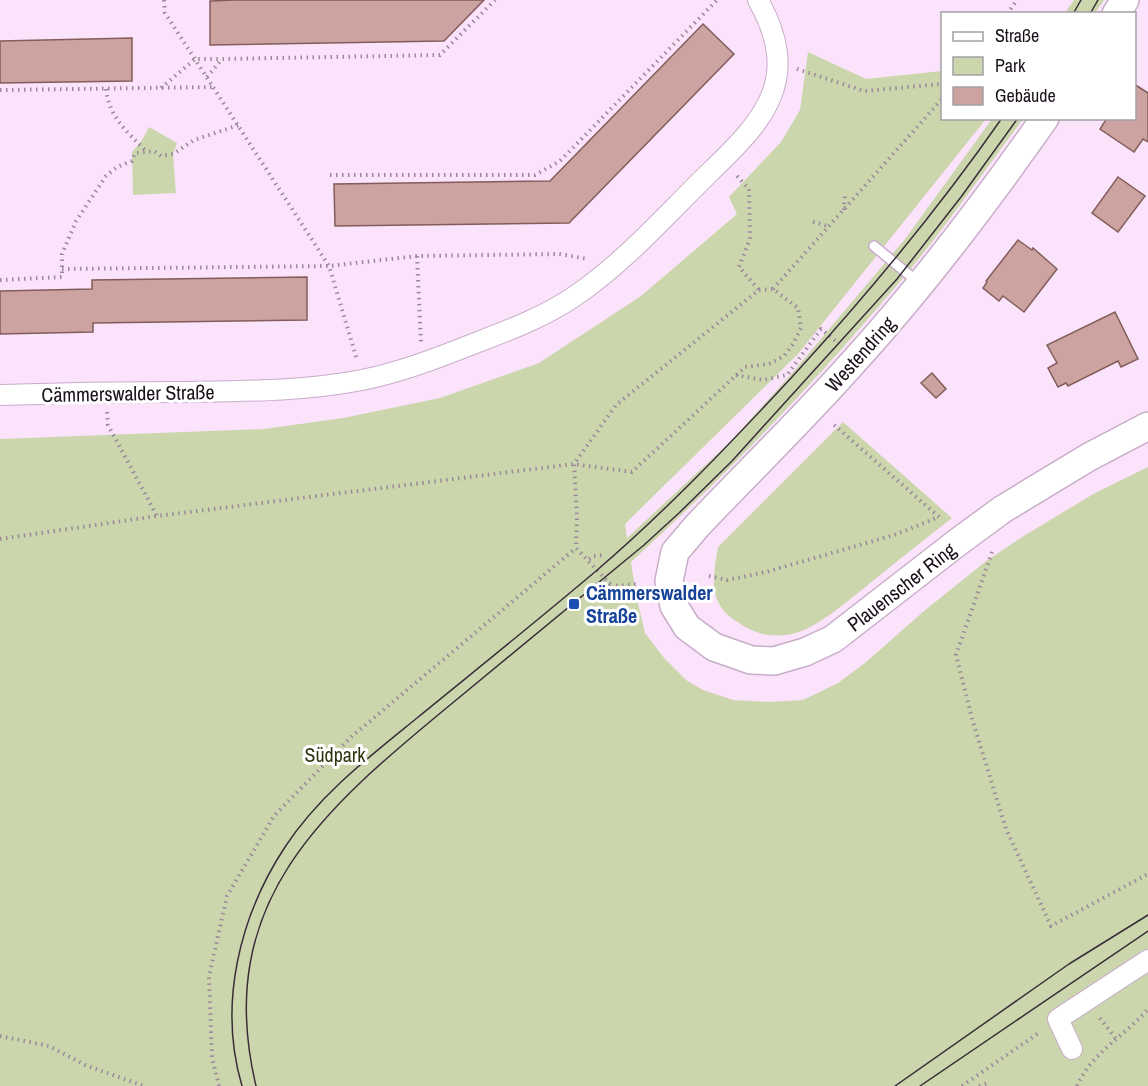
<svg xmlns="http://www.w3.org/2000/svg" width="1148" height="1086" font-family="'Archivo Narrow',sans-serif">
<rect width="100%" height="100%" fill="#fbe4fb"/>
<g fill="#ccd6ad">
<polygon points="1074,0 1104,0 1095,13 1065,13"/>
<path d="M 808,52 L 866,79 L 942,71 L 942,118 L 986,119 L 798,354 L 625,524 L 627,538 L 730,442 L 793,372 L 905,239 L 992,119 L 1023,119 C 988,166 954,215 917,261 C 829,368 733,469 631,562 L 636,595 L 645,633 L 664,658 L 686,680 L 703,690 L 733,700 L 769,702 L 803,700 L 838,683 L 865,663 L 924,611 L 985,562 L 1022,537 L 1095,493 L 1148,467 L 1148,1086 L 0,1086 L 0,439 L 264,429 L 343,418 L 440,398 L 539,363 L 641,296 L 737,214 L 729,197 L 781,142 L 800,110 Z"/>
<polygon points="149,127 177,143 173,154 176,193 133,195 132,152 142,140"/>
<path d="M 843,422 L 952,518 C 924,540 896,562 869,584 C 849,600 816,629 792,634 C 770,638 754,634 736,621 C 707,602 713,577 718,547 Z"/>
</g>
<g fill="#cca3a1" stroke="#825d5b" stroke-width="1.5">
<polygon points="235,0 484,0 444,41 210,45 210,1"/>
<polygon points="703,24 734,54 569,223 335,226 334,184 550,181"/>
<polygon points="132,38 132,81 0,83 0,41"/>
<polygon points="1134,84 1148,93 1148,142 1143,139 1134,152 1100,129 1107,118 1134,118"/>
<polygon points="1118,177 1145,196 1118,232 1092,213"/>
<polygon points="1018,240 1032,250 1033,248 1057,269 1024,312 1003,296 999,301 983,288 987,282 986,281"/>
<polygon points="307,277 307,320 93,323 93,332 0,334 0,291 92,289 92,280"/>
<polygon points="1115,312 1138,359 1121,367 1118,361 1068,386 1066,383 1058,387 1048,368 1057,363 1047,345"/>
<polygon points="932,373 946,389 936,398 921,383"/>
</g>
<g fill="none" stroke-linecap="round" stroke-linejoin="round">
<g stroke="#c8adc9" stroke-width="12">
<polyline id="lane" points="874,246 919,283"/>
</g>
<g stroke="#c8adc9" stroke-width="22">
<g id="street">
<path d="M 0,395 C 59,393 118,392 176,392 C 239,391 300,392 362,380 C 402,372 440,357 478,342 C 512,329 546,316 575,296 C 625,262 666,215 709,173 C 766,119 802,78 758,0"/>
<polyline points="1072,1049 1058,1019 1148,960"/>
</g>
</g>
<g stroke="#c8adc9" stroke-width="30">
<g id="secondary">
<polyline points="1116,14 1125,0"/>
<path id="s1" d="M 1045,118 C 986,202 925,283 857,358 C 806,416 750,470 697,526 L 675,552 L 669,581 L 674,606 L 687,627 L 714,647 L 751,660 L 774,661 L 805,652 L 833,639 L 958,542 L 1003,509 L 1089,457 L 1148,426"/>
</g>
</g>
<g stroke="#9b899b" stroke-width="4" stroke-dasharray="1.5 4.5" stroke-linecap="butt">
<polyline points="164,0 165,13 329,266 357,360"/>
<polyline points="1007,14 1017,0"/>
<polyline points="797,69 864,91 942,84"/>
<polyline points="207,77 222,59 440,55 495,0"/>
<polyline points="161,88 195,59 221,59"/>
<path d="M 106,89 C 109,117 127,132 146,151"/>
<polyline points="0,90 213,87"/>
<polyline points="330,175 535,175 560,161 717,0"/>
<polyline points="737,176 749,189 750,239 739,267 759,290"/>
<polyline points="844,210 845,193"/>
<polyline points="813,222 828,226"/>
<polyline points="417,256 421,343"/>
<polyline points="62,269 329,266 417,256 559,254 588,259"/>
<polyline points="0,280 62,277 62,254 76,221 106,176 117,167 132,161 135,153 154,151 161,156 173,154 194,140 239,125"/>
<polyline points="773,289 942,99"/>
<polyline points="736,375 763,380 787,375 821,329 838,343"/>
<polyline points="107,412 108,425 157,516"/>
<polyline points="0,539 157,516 574,464 632,472 745,367 769,364 784,356 793,344 801,328 798,308 773,289 759,290 616,405 574,464 577,518 576,548 612,586"/>
<polyline points="992,552 956,655 973,722 1006,829 1051,926 1148,874"/>
<polyline points="589,559 593,556 603,555"/>
<polyline points="709,576 727,580 766,572 894,535 939,517 832,423"/>
<polyline points="590,596 601,596 612,586 639,584"/>
<polyline points="1100,1018 1116,1039"/>
<polyline points="0,1036 49,1046 85,1065 144,1086"/>
<polyline points="219,1086 212,1057 209,976 227,896 274,816 350,738 576,548"/>
<polyline points="962,1086 1040,1032"/>
<polyline points="979,1086 989,1083"/>
<path d="M 1077,1086 C 1092,1052 1125,1036 1148,1009"/>
</g>
<use href="#lane" stroke="#fff" stroke-width="9"/>
<use href="#street" stroke="#fff" stroke-width="20"/>
<use href="#secondary" stroke="#fff" stroke-width="27"/>
<g stroke="#392d39" stroke-width="1.5">
<polyline points="1073,14 1081,0"/>
<polyline points="1090,14 1098,0"/>
<path d="M 242,1086 C 218,1005 239,917 285,847 C 319,795 369,757 417,718 C 477,669 537,621 596,571 C 666,511 729,445 792,377 C 867,295 938,210 1002,118"/>
<path d="M 256,1086 C 211,897 330,804 461,696 C 522,646 583,596 644,545 L 679,513 L 732,461 L 897,279 L 961,197 L 1018,118"/>
<polyline points="895,1086 1069,964 1148,915"/>
<polyline points="920,1086 1148,931"/>
</g>
</g>
<rect fill="#1a4fb4" stroke="#fff" stroke-width="2" x="568" y="598" width="12" height="12" rx="3"/>
<g text-anchor="middle" dominant-baseline="central" stroke-width="6" stroke-linejoin="round" paint-order="stroke">
<g font-size="20" fill="#1b111b" stroke="#fff">
<text transform="translate(860 354) rotate(-48)">Westendring</text>
<text transform="translate(128 393) rotate(-1)">Cämmerswalder Straße</text>
<text stroke="none"><textPath href="#s1" startOffset="896">Plauenscher Ring</textPath></text>
</g>
<g font-size="20" font-weight="bold" fill="#164399" stroke="#fff" text-anchor="start">
<text x="586" y="592">Cämmerswalder<tspan x="586" dy="23">Straße</tspan></text>
</g>
<g font-size="20" fill="#303710" stroke="#fff">
<text x="335" y="754">Südpark</text>
</g>
</g>
<rect x="941" y="12" width="195" height="108" fill="#ffffff" stroke="#a4a0a4" stroke-width="1.5"/>
<rect x="953" y="32" width="30" height="9" fill="#ffffff" stroke="#a4a0a4" stroke-width="1.5"/>
<text x="995" y="42" font-size="18" fill="#1b111b">Straße</text>
<rect x="953" y="57" width="30" height="18" fill="#ccd6ad" stroke="#a4a0a4" stroke-width="1.5"/>
<text x="995" y="72" font-size="18" fill="#1b111b">Park</text>
<rect x="953" y="87" width="30" height="18" fill="#cca3a1" stroke="#a4a0a4" stroke-width="1.5"/>
<text x="995" y="102" font-size="18" fill="#1b111b">Gebäude</text>
</svg>
